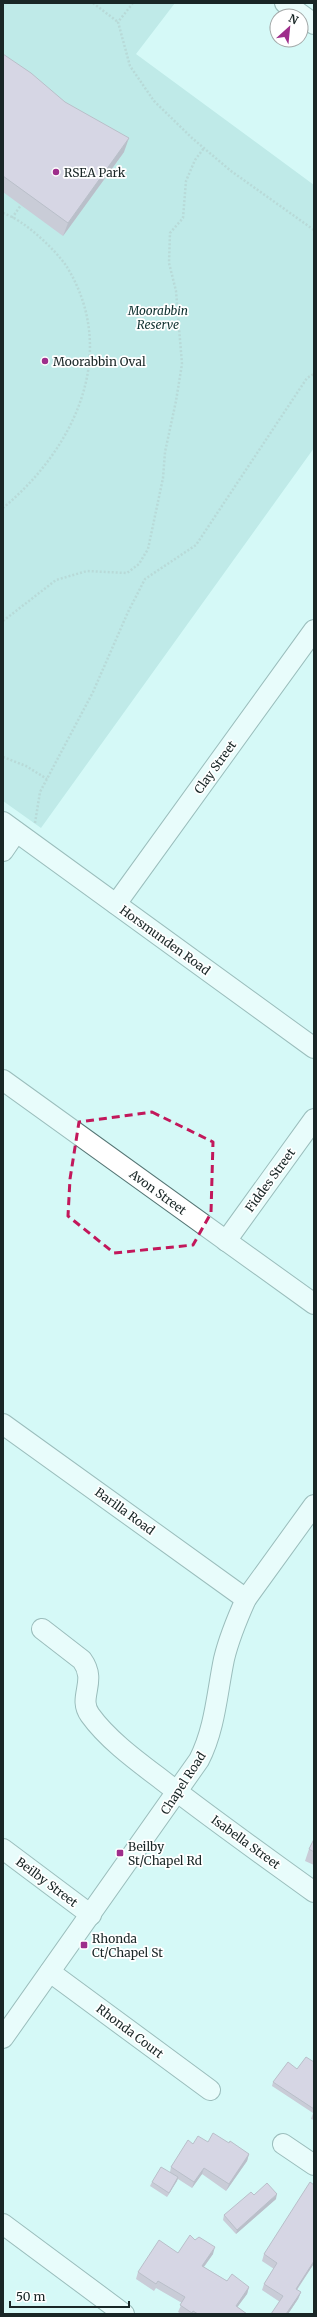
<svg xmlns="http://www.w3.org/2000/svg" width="317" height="2317" font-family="Merriweather,serif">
<rect width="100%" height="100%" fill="#d5f9f7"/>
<polygon fill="#a4d8d5" points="3,3 175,3 136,54 314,185 314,448 41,828 3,801"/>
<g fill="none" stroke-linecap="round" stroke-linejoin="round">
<g stroke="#547473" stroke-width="22">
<g id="minor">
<polyline points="285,3 314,24"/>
<polyline points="3,822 314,1048"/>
<polyline points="3,851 16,832"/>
<polyline points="116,904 314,630"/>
<polyline points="3,1080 314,1304"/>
<polyline points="226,1241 314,1119"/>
<polyline points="3,1424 246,1599"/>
<path d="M 42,1629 L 82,1660 C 98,1682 77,1697 90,1715 C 108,1740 137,1761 162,1780 C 212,1819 263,1855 314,1892"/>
<polyline points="3,1849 91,1915"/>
<polyline points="50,1972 210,2090"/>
<path d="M 3,2038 L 199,1760 C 215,1729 217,1693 224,1659 C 229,1638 237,1619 246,1599 L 314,1505"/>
<polyline points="283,2144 314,2165"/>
<polyline points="3,2224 124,2314"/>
</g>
</g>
<g stroke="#96b3b1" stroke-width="2.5" stroke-dasharray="2 2" stroke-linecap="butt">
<polyline points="93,3 118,22"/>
<polyline points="133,3 118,22 130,66 154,101 192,138 231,171 314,230"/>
<path d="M 3,213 C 24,220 55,249 67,267 C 120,354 74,449 3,508"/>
<polyline points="12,218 21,205"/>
<polyline points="3,621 56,580 87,571 127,573 139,564 148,549 163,478 165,452 176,401 182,364 176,291 169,263 170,233 183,218 186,181 195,160 204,148"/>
<polyline points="3,757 26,766 47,779"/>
<polyline points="35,823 40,792 93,692 128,612 145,579 196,545 307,378 314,374"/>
</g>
<use href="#minor" stroke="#fff" stroke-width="20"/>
</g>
<g fill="#ba94b0">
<polygon points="3,54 124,152 63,236 3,192"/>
<polygon points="314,1839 314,1865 305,1861 309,1849"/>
<polygon points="314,2062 314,2120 311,2119 313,2113 272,2086 273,2082 297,2069"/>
<polygon points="208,2142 249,2154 247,2161 226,2191 202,2174 192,2188 178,2179 167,2197 150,2186 152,2182 170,2172 171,2167 193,2144"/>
<polygon points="314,2185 314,2266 313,2265 297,2290 301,2292 298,2299 288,2314 271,2314 280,2302 262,2290 264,2284 274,2269 262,2261 264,2254"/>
<polygon points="254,2195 276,2199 236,2234 223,2220 224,2215"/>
<polygon points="178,2253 213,2254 204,2267 227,2281 249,2287 247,2294 237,2307 247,2314 181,2314 178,2312 182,2303 156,2288 154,2291 136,2279 138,2272"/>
</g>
<g fill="#977890">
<polygon points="129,138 124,152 63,236 68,223"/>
<polygon points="249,2154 247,2161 226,2191 229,2184"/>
<polygon points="204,2168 202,2174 192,2188 194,2182"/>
<polygon points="178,2177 177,2181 167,2197 169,2193"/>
<polygon points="277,2194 276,2199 236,2234 237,2230"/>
<polygon points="215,2247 213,2254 199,2273 202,2266"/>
<polygon points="314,2261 313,2265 293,2295 296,2289"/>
<polygon points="249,2287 247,2294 233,2313 236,2306"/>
<polygon points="301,2292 298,2299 288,2314 286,2314"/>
</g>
<g fill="#d8accd" stroke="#977890">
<polygon points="3,54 31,73 65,102 129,138 68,223 3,176"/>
<polygon points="314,1839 314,1852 309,1849"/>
<polygon points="306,2057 314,2062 314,2109 273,2082 288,2062 297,2069"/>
<polygon points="213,2133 229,2143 230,2141 249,2154 229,2184 204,2168 194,2182 171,2167 188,2140 193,2144 198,2136 208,2142"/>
<polygon points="161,2167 178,2177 169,2193 152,2182"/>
<polygon points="310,2182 314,2185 314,2261 296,2289 301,2292 286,2314 271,2314 283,2296 264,2284 277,2263 264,2254"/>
<polygon points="267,2183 277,2194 237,2230 224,2215 251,2192 254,2195"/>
<polygon points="190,2235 195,2240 199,2237 215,2247 202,2266 227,2281 232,2274 249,2287 236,2306 247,2314 198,2314 193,2311 192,2313 180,2305 185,2297 158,2281 156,2284 138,2272 159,2240 178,2253"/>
</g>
<path d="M0 0H317V2317H0ZM 152,1112 L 213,1142 L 211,1213 L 193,1245 L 114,1253 L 68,1216 L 70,1179 L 79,1122 Z" fill="#d5f9f7" fill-opacity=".55" fill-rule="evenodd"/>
<path fill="none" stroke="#c2185b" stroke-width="3" stroke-dasharray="8 5" stroke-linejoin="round" d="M 152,1112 L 213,1142 L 211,1213 L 193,1245 L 114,1253 L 68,1216 L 70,1179 L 79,1122 Z"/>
<g fill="#9e2e8b" stroke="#fff" stroke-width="1.5">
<circle cx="56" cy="172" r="4"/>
<circle cx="45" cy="361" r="4"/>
<rect x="116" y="1849" width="8" height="8" rx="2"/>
<rect x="80" y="1941" width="8" height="8" rx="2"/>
</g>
<g text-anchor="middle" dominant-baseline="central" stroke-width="3.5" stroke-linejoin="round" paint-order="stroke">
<g font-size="12" fill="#192626" stroke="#fff" text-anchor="start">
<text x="64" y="172">RSEA Park</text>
<text x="53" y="361">Moorabbin Oval</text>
<text x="128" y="1846">Beilby<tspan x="128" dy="14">St/Chapel Rd</tspan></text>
<text x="92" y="1938">Rhonda<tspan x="92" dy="14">Ct/Chapel St</tspan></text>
</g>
<g font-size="12" font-style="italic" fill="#0e302f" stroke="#fff">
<text x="158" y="310">Moorabbin<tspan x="158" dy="14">Reserve</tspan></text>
</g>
<g font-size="12" fill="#192626" stroke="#fff">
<text transform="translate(215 767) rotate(-54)">Clay Street</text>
<text transform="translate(165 940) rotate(36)">Horsmunden Road</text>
<text transform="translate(270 1180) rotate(-54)">Fiddes Street</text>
<text transform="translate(158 1192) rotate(36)">Avon Street</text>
<text transform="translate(125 1511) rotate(36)">Barilla Road</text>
<text transform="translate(183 1783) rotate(-57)">Chapel Road</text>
<text transform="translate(246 1842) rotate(36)">Isabella Street</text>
<text transform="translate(47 1882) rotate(37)">Beilby Street</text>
<text transform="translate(130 2031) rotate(37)">Rhonda Court</text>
</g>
</g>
<rect width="317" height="2317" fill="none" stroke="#192626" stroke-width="8"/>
<g transform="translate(289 28) rotate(27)"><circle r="19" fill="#ffffff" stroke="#a3a8a8"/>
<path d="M0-3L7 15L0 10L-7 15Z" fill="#9e2e8b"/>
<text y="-6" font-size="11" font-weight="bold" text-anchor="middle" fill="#192626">N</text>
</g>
<path d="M10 2301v6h119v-6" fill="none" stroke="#192626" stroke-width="2"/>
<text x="16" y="2301" font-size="12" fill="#192626" stroke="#ffffff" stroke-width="3" paint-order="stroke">50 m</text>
</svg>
